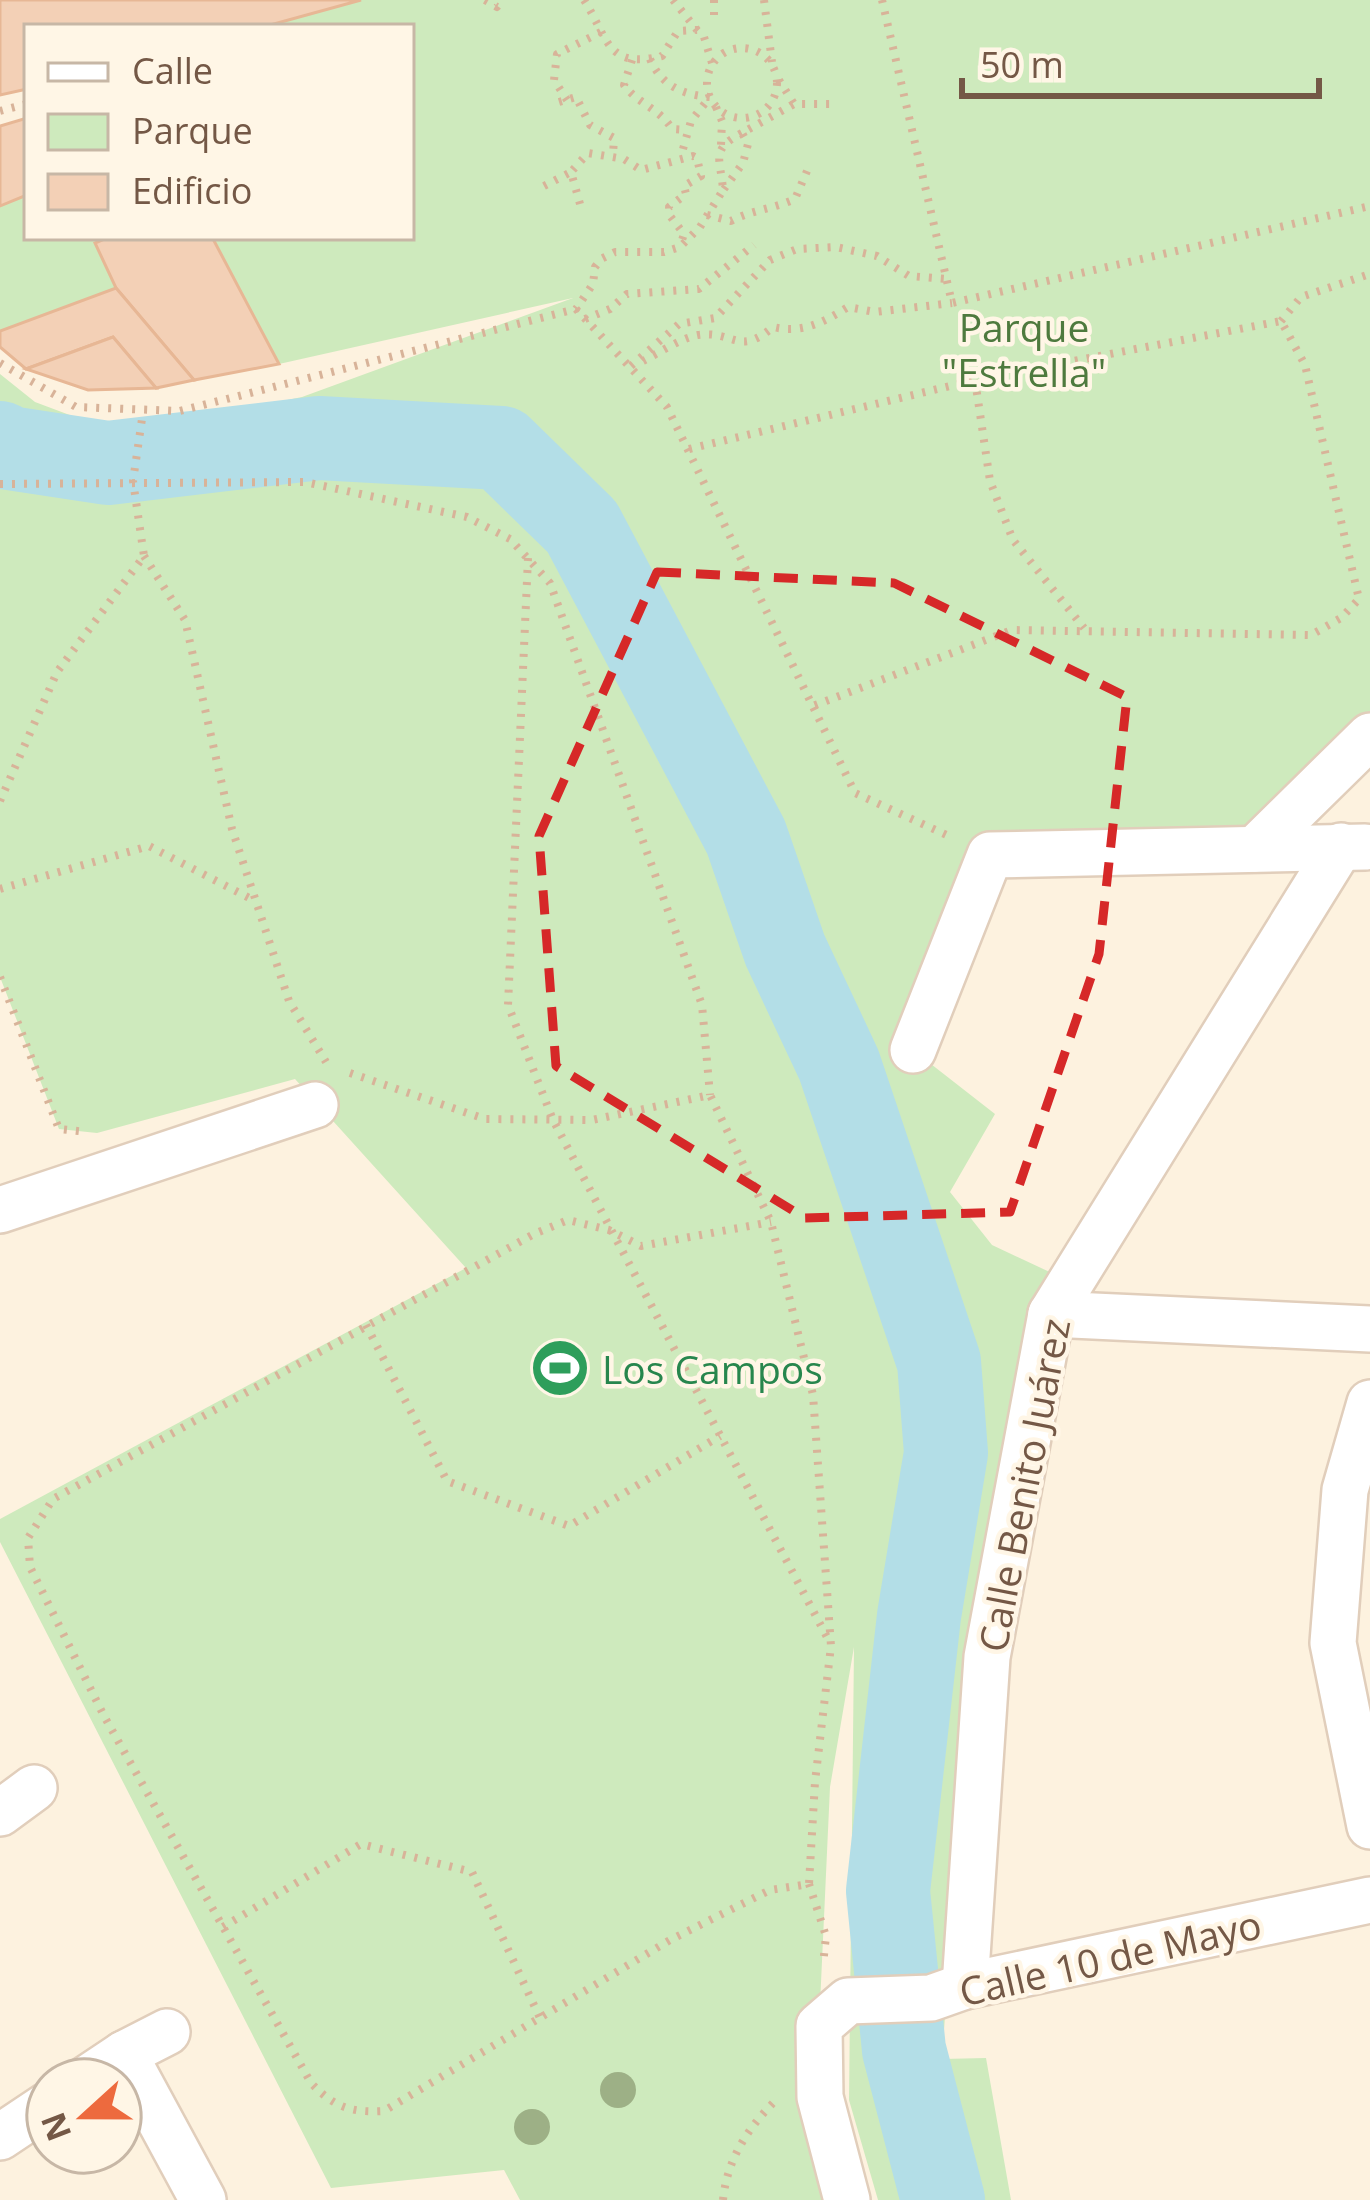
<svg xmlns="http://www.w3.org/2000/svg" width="1370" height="2200" font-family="'Open Sans',sans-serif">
<rect width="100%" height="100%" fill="#fdf2df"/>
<g fill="#ceeabd">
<polygon points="361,0 1370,0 1370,736 1255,849 990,856 913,1050 995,1114 950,1192 992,1245 1071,1282 945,2016 942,2059 986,2058 1011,2200 878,2200 849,2100 854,1647 830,1787 819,2026 847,2200 520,2200 504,2170 331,2188 0,1542 0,1519 466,1268 295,1079 97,1133 59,1129 0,977 0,374 35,402 91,423 185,421 302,397 573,298 279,364 212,237 411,237 411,27 263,27"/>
<polygon points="27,195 27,237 109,237 95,244 116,288 0,331 0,206"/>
</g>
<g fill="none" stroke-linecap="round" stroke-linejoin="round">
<polyline stroke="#b3dee7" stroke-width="84" points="0,443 9,448 108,463 319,438 501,448 582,527 746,837 785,950 839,1065 939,1362 946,1453 919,1616 888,1891 904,2050 943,2200"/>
</g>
<g fill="#f3d0b6" stroke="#e7b795" stroke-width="3">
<polygon points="0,0 361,0 263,27 27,27 27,89 0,95"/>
<polygon points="27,118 27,195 0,206 0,126"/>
<polygon points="109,237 212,237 279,364 194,380 116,288 95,243"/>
<polygon points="116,288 194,380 156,388 113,337 26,369 0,347 0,331"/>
<polygon points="113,337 156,388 88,390 26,369"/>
</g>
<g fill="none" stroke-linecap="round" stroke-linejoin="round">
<g stroke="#e1cebb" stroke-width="50">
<g id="street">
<polyline points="1255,849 1370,736"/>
<polyline points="913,1050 990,855 1365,847"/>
<polyline points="0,1210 315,1105"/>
<polyline points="1051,1314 1370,1329"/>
<polyline points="1370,1403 1345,1490 1333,1643 1370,1826"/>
<polyline points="0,1813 34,1788"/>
<polyline points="965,1986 987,1657 1051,1314 1341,846"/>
<polyline points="124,2054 203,2200"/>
<polyline points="85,2080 124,2054 167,2032"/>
<polyline points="0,2137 48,2105"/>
<polyline points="847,2200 820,2097 819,2026 848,2001 931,1998 965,1986 1370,1900"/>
</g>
</g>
<g stroke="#d8b399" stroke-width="8" stroke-dasharray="3 9" stroke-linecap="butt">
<polyline points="485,0 497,7 502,0"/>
<path d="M 584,0 C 608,37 606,70 662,56 L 678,31 L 697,30 L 704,37 L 712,63"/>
<polyline points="673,0 697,30"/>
<polyline points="764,0 772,62"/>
<polyline points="882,0 952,303 1370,206"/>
<polyline points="714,15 714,0"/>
<circle cx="742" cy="83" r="35"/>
<path d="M 650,59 C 661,85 682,95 710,97 L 691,121 L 681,156"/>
<path d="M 632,60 L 624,85 C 638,104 659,108 672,129 L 687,130"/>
<polyline points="779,80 794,104"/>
<polyline points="567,100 554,80 557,54 601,32"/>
<polyline points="559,102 576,97 590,125 614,138 613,155"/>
<polyline points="716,107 722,121 721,145"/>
<polyline points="0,111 27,104"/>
<polyline points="544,186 571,172"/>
<polyline points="724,189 743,163 748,144 742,133 794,104 835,104"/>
<polyline points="580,204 571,172 588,153 624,159 641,170 693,156 697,158 701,176 684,186 686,194 669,207 670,216 684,234 680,246"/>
<path d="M 707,215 L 731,221 C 752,210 773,209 795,199 L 810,164"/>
<polyline points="576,309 667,407 855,793 953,838"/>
<polyline points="585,319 610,309 627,294 699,289 754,245"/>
<polyline points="1281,321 1301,297 1370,274"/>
<path d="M 643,361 C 659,353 681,338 698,335 C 734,330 738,357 773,327 C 802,334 824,322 848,307 L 875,312 L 952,303"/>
<path d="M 0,363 L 76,407 L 180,411 L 576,309 L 593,284 L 595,267 L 601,259 L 615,252 L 664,252 L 680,247 L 700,227 L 723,190 C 721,159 709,150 742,133"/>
<polyline points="631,366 679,324 715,318 770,260 797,249 836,247 877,256 909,276 946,279"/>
<polyline points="975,380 990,481 1013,540 1084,628"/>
<polyline points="689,449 975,380 1281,321 1305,365 1359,599 1341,618 1311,635 1012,630 813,706"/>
<polyline points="0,484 305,482 467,517 510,539 550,583 702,1005 710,1095"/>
<polyline points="144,556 185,620 232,829 289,1001 326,1062"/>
<polyline points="528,558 508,1005 553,1120 828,1639"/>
<polyline points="0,801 57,672 144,556 133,481 143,412"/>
<polyline points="0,889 149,846 255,901"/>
<polyline points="0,977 59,1129 87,1132"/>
<path d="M 350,1073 L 485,1119 L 592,1120 L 710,1095 L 771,1222 L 813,1395 L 831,1646 L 815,1782 L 809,1884 L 770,1890 L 670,1940 L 384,2111 C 351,2113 334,2107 311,2083 L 104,1716 L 30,1567 L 28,1538 L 53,1499 L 534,1234 L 568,1220 L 609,1230 L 641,1246 L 771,1222"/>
<polyline points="366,1325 447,1481 569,1526 720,1436"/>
<polyline points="809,1884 826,1936 823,1965"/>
<polyline points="223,1927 361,1844 472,1872 540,2018"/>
<path d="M 723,2200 C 727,2160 747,2129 775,2101"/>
</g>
<use href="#street" stroke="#fff" stroke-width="45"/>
</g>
<g fill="#9db086">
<circle cx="618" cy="2090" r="18"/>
<circle cx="532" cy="2127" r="18"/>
</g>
<path fill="none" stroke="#d62828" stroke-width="9" stroke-dasharray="24 15" stroke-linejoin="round" d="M 657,572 L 894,583 L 1127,697 L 1099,954 L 1010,1212 L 805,1218 L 556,1066 L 539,836 Z"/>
<defs>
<g id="stadium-disc" transform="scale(3)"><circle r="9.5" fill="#2e9e5b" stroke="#fff6e6"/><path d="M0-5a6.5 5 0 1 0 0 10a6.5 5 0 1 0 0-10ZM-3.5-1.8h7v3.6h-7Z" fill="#fff"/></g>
</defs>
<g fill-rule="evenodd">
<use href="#stadium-disc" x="560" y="1368"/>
</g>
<g text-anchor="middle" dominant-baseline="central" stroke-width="9" stroke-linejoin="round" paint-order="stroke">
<g font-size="39" fill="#4e7a3e" stroke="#fff6e6">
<text x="1024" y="326">Parque<tspan x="1024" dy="45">"Estrella"</tspan></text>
</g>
<g font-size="39" fill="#27864d" stroke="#fff6e6" text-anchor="start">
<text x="602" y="1368">Los Campos</text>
</g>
<g font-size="39" fill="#745846" stroke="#fff6e6">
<text transform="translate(1023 1485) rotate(-79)">Calle Benito Juárez</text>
<text transform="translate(1110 1957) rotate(-13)">Calle 10 de Mayo</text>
</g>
</g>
<rect x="24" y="24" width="390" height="216" fill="#fff6e6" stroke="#c7b7a6" stroke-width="3"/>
<rect x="48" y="63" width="60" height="18" fill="#ffffff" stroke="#c7b7a6" stroke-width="3"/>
<text x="132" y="84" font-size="36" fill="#745846">Calle</text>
<rect x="48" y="114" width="60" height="36" fill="#ceeabd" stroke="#c7b7a6" stroke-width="3"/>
<text x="132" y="144" font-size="36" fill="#745846">Parque</text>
<rect x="48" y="174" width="60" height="36" fill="#f3d0b6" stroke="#c7b7a6" stroke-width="3"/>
<text x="132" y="204" font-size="36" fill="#745846">Edificio</text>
<g transform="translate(84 2116) rotate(249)"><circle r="57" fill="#fff6e6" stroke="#c7b7a6" stroke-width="3"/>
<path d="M0-9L21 45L0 30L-21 45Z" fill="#ed6a3e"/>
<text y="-18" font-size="33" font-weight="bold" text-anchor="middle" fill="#745846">N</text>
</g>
<path d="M962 78v18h357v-18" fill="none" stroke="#745846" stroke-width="6"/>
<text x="980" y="78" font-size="36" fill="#745846" stroke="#fff6e6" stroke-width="9" paint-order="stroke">50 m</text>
</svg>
